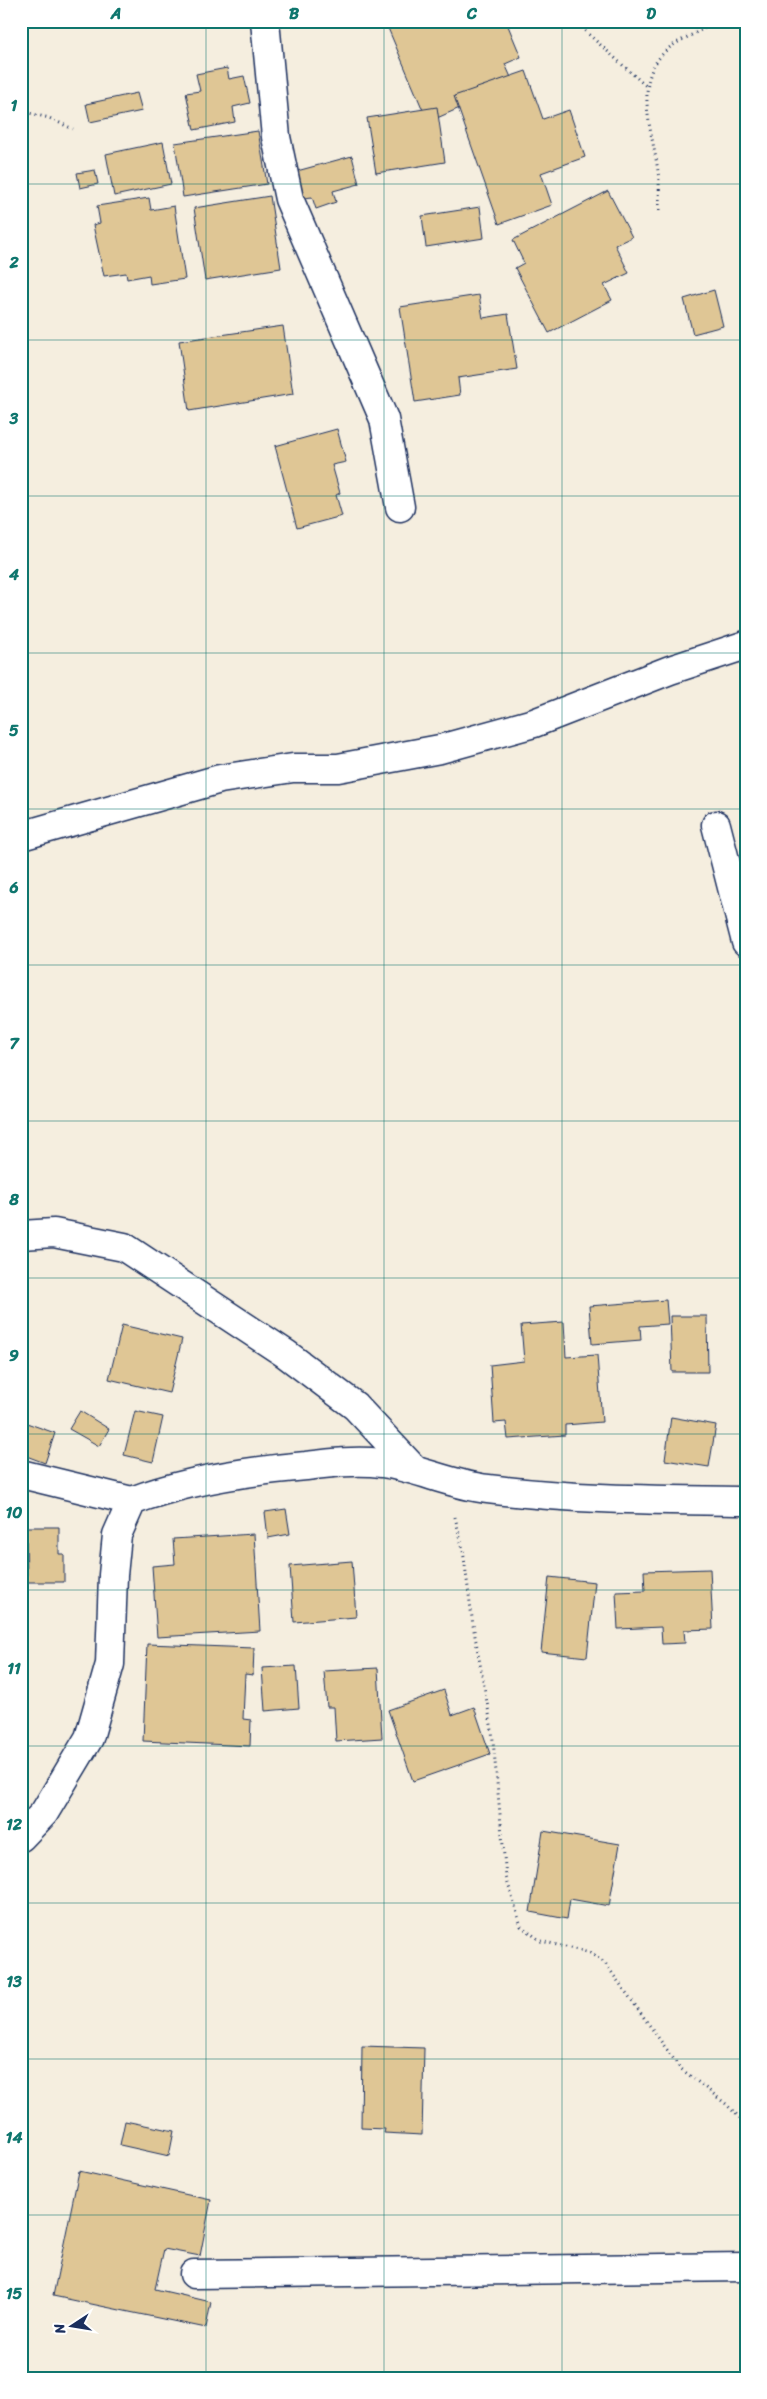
<svg xmlns="http://www.w3.org/2000/svg" width="767" height="2399" font-family="Sriracha,sans-serif">
<rect width="100%" height="100%" fill="#f5eedf"/>
<filter id="ink" filterUnits="userSpaceOnUse"><feTurbulence type="fractalNoise" baseFrequency=".02" numOctaves="2"/><feDisplacementMap in="SourceGraphic" scale="10" xChannelSelector="R" yChannelSelector="G"/><feConvolveMatrix kernelMatrix="1 2 1 2 8 2 1 2 1" color-interpolation-filters="sRGB"/></filter>
<g filter="url(#ink)">
<g fill="#dfc695" stroke="#1b2f5e">
<polygon points="385,21 506,21 521,57 505,64 514,84 428,122"/>
<polygon points="227,68 229,79 244,76 250,103 233,107 235,122 194,130 186,93 200,91 196,74"/>
<polygon points="526,71 543,119 569,110 585,157 541,173 552,205 499,224 454,96"/>
<polygon points="137,93 142,111 90,122 86,104"/>
<polygon points="437,107 445,162 376,173 367,118"/>
<polygon points="258,131 267,184 183,197 175,143"/>
<polygon points="163,142 171,184 114,196 106,154"/>
<polygon points="352,156 359,184 333,191 336,202 316,209 312,197 304,198 297,171"/>
<polygon points="95,170 98,184 80,188 77,173"/>
<polygon points="608,191 632,237 615,245 629,273 604,285 612,300 549,333 515,268 524,263 513,240"/>
<polygon points="270,196 281,268 205,280 194,208"/>
<polygon points="149,198 151,210 174,206 185,279 150,284 149,275 127,279 126,273 104,276 93,225 100,223 97,206"/>
<polygon points="480,207 484,238 426,247 422,216"/>
<polygon points="714,290 723,326 693,334 684,299"/>
<polygon points="479,295 483,318 508,314 517,369 458,378 460,395 415,402 400,307"/>
<polygon points="283,326 293,394 189,411 179,341"/>
<polygon points="337,429 346,462 332,465 340,493 336,495 342,516 297,528 275,446"/>
<polygon points="666,1300 668,1324 640,1326 641,1340 592,1344 589,1306"/>
<polygon points="670,1316 707,1316 708,1372 672,1372"/>
<polygon points="564,1322 566,1357 597,1355 602,1422 565,1425 565,1435 508,1439 506,1422 494,1423 490,1365 524,1361 521,1325"/>
<polygon points="122,1325 182,1339 169,1393 109,1379"/>
<polygon points="80,1411 109,1429 99,1446 69,1429"/>
<polygon points="135,1411 163,1417 153,1462 124,1455"/>
<polygon points="671,1417 716,1425 709,1467 665,1460"/>
<polygon points="21,1421 55,1433 45,1463 21,1454"/>
<polygon points="286,1509 290,1534 268,1538 265,1512"/>
<polygon points="26,1527 59,1527 59,1554 64,1554 64,1582 27,1582"/>
<polygon points="254,1534 260,1631 157,1637 152,1566 175,1564 173,1539"/>
<polygon points="352,1561 356,1617 294,1622 290,1566"/>
<polygon points="710,1569 713,1629 684,1630 685,1643 662,1644 661,1627 618,1629 616,1592 645,1591 644,1571"/>
<polygon points="549,1577 595,1582 587,1657 541,1652"/>
<polygon points="147,1644 254,1648 253,1675 245,1674 243,1719 251,1720 250,1746 143,1741"/>
<polygon points="296,1666 299,1708 265,1711 262,1668"/>
<polygon points="378,1668 382,1738 336,1741 334,1707 327,1707 324,1671"/>
<polygon points="444,1690 452,1715 474,1707 490,1754 413,1781 388,1710"/>
<polygon points="543,1831 620,1844 609,1906 570,1899 567,1919 530,1912"/>
<polygon points="362,2046 424,2048 422,2135 384,2133 385,2129 361,2128"/>
<polygon points="125,2121 174,2131 169,2156 120,2145"/>
<polygon points="79,2171 211,2200 200,2256 164,2249 155,2289 211,2302 206,2328 53,2296"/>
</g>
<g fill="none" stroke-linecap="round" stroke-linejoin="round">
<g stroke="#1b2f5e" stroke-width="31">
<g id="street">
<polyline points="265,21 276,137 289,199 384,419 400,507"/>
<polyline points="716,825 746,942"/>
<polyline points="21,836 220,779 293,768 338,768 440,749 534,723 670,670 746,645"/>
<polyline points="21,1235 54,1233 124,1247 286,1354 355,1406 413,1468"/>
<polyline points="21,1474 132,1501"/>
<path d="M 21,1837 L 44,1813 L 89,1738 L 110,1664 L 113,1575 L 117,1535 L 132,1501 C 187,1480 247,1471 306,1466 C 331,1463 356,1460 382,1463 C 418,1468 451,1485 488,1489 C 573,1500 660,1500 746,1501"/>
<polyline points="194,2274 746,2267"/>
</g>
</g>
<g stroke="#1b2f5e" stroke-width="3" stroke-dasharray="1 4" stroke-linecap="butt">
<polyline points="574,21 647,87"/>
<polyline points="21,111 49,118 73,129"/>
<path d="M 659,210 C 659,197 660,184 658,172 C 654,137 634,87 660,57 C 673,40 698,35 714,21"/>
<polyline points="455,1517 463,1550 473,1625 492,1730 506,1877 521,1926 541,1941 590,1953 605,1963 680,2068 726,2104 746,2124"/>
</g>
<use href="#street" stroke="#fff" stroke-width="28"/>
</g>
</g>
<path fill="none" stroke="#0f766e" stroke-width="1" stroke-opacity="0.55" d="M 206,21 L 206,2378M 384,21 L 384,2378M 562,21 L 562,2378M 21,184 L 746,184M 21,340 L 746,340M 21,496 L 746,496M 21,653 L 746,653M 21,809 L 746,809M 21,965 L 746,965M 21,1121 L 746,1121M 21,1278 L 746,1278M 21,1434 L 746,1434M 21,1590 L 746,1590M 21,1746 L 746,1746M 21,1903 L 746,1903M 21,2059 L 746,2059M 21,2215 L 746,2215"/>
<rect width="767" height="2399" fill="none" stroke="#fff" stroke-width="55"/>
<g transform="translate(72 2326) rotate(258)" stroke="#ffffff" stroke-width="4" paint-order="stroke">
<path d="M0-4L9 19L0 12L-9 19Z" fill="#1b2f5e"/>
<text y="-8" font-size="14" font-weight="bold" text-anchor="middle" fill="#1b2f5e">N</text>
</g>
<rect x="28" y="28" width="712" height="2344" fill="none" stroke="#0f766e" stroke-width="2"/>
<g font-size="16" text-anchor="middle" font-weight="bold" fill="#0f766e">
<text x="116" y="19">A</text>
<text x="294" y="19">B</text>
<text x="472" y="19">C</text>
<text x="651" y="19">D</text>
<text x="14" y="111">1</text>
<text x="14" y="268">2</text>
<text x="14" y="424">3</text>
<text x="14" y="580">4</text>
<text x="14" y="736">5</text>
<text x="14" y="893">6</text>
<text x="14" y="1049">7</text>
<text x="14" y="1205">8</text>
<text x="14" y="1361">9</text>
<text x="14" y="1518">10</text>
<text x="14" y="1674">11</text>
<text x="14" y="1830">12</text>
<text x="14" y="1987">13</text>
<text x="14" y="2143">14</text>
<text x="14" y="2299">15</text>
</g>
</svg>
